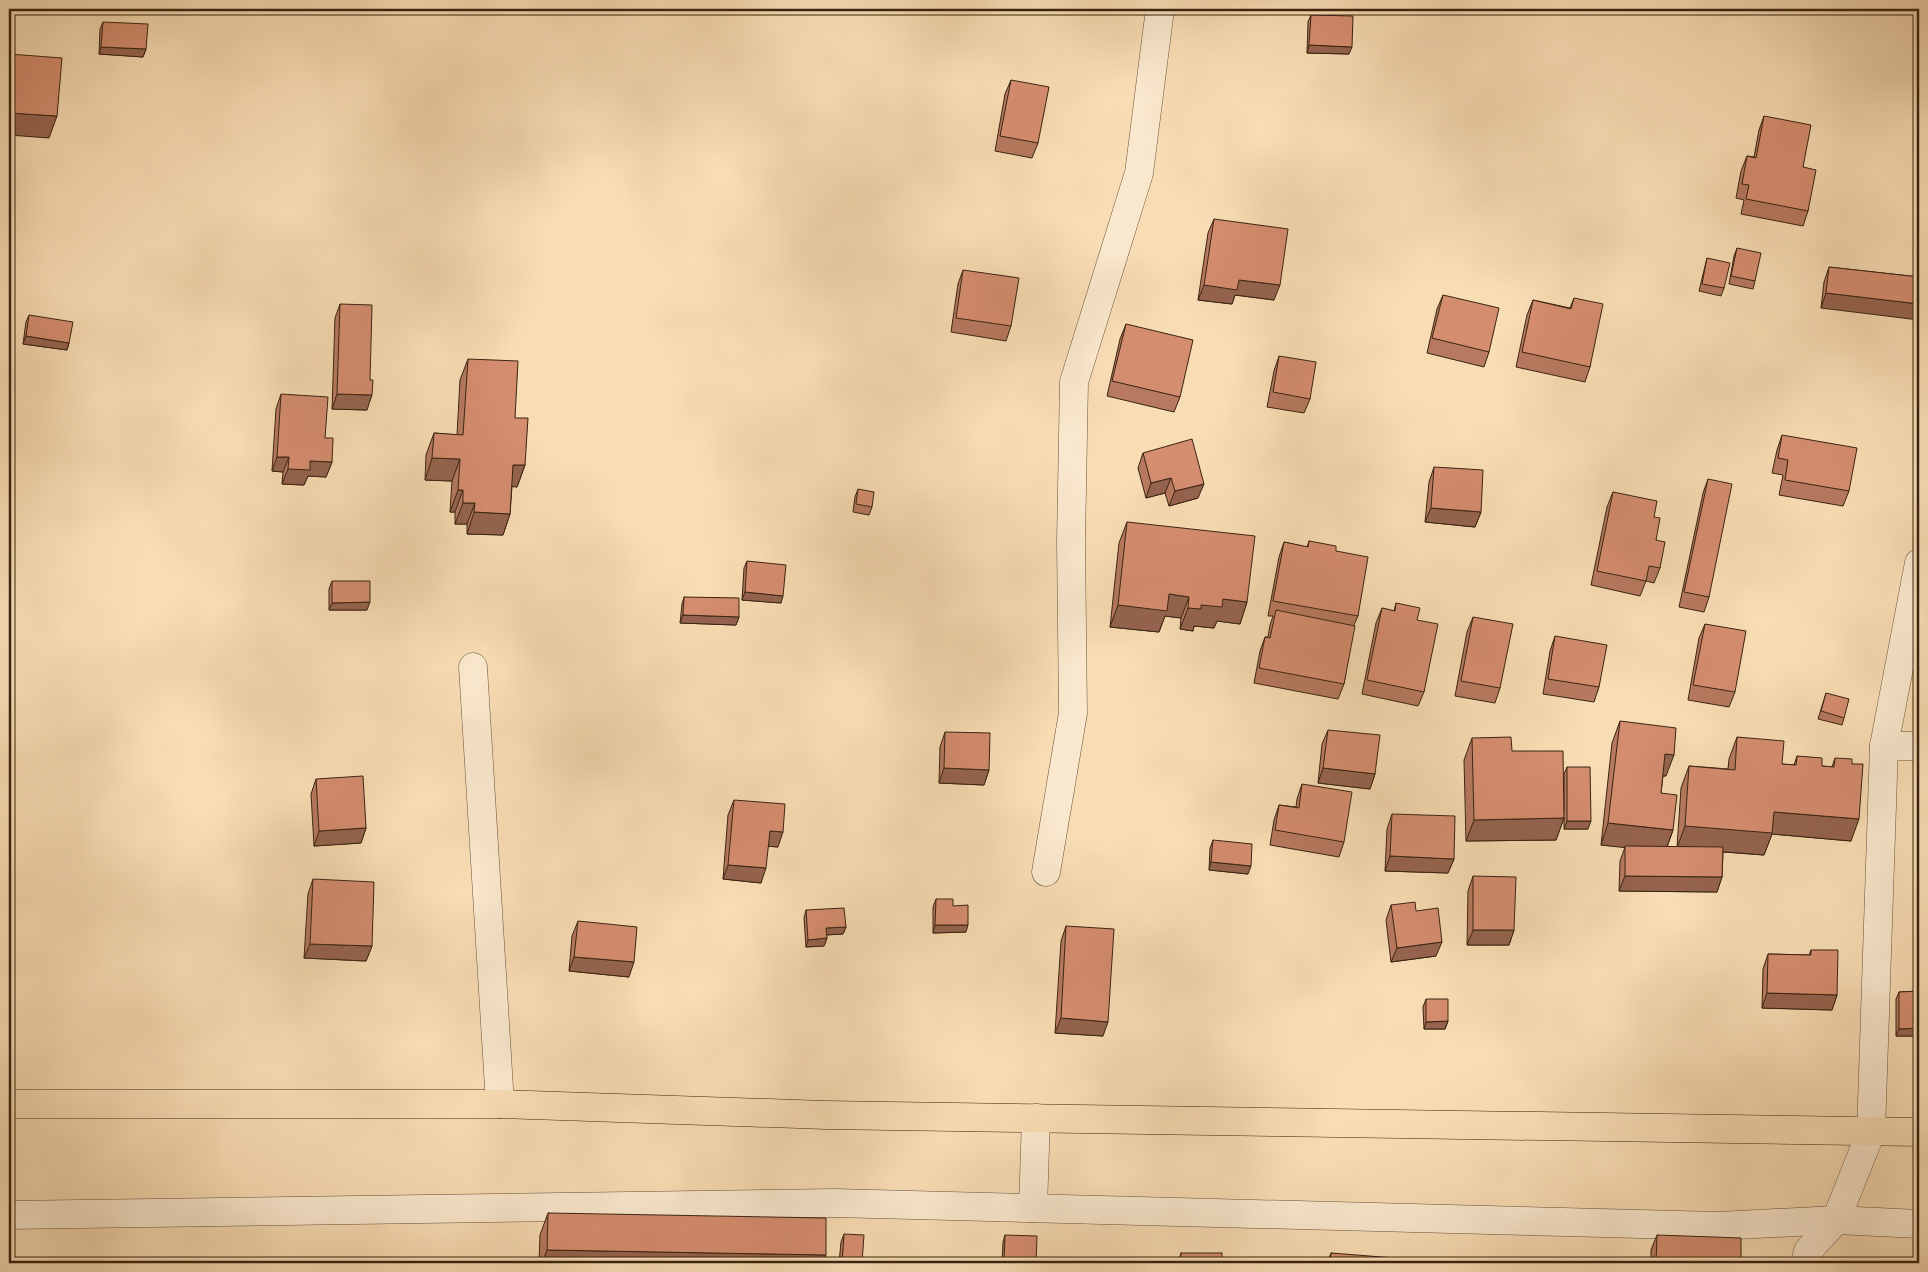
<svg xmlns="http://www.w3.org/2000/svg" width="1928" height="1272" font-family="'Gentium Book Plus',serif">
<rect width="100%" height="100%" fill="#f8dcb3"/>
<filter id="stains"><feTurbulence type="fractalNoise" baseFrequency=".004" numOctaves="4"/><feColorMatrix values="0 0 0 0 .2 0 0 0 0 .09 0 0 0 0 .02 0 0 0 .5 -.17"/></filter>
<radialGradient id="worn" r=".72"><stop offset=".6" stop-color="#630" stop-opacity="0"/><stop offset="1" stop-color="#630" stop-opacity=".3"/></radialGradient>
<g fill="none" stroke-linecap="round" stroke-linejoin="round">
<g stroke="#68523a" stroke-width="29">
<g id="minor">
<polyline points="473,667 500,1104"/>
<polyline points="1884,746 1919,746"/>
<polyline points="1046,872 1073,713 1071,542 1074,382 1139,173 1160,9"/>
<polyline points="1033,1208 1036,1118"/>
<polyline points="9,1215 835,1203 1718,1226 1836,1220 1919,1224"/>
<polyline points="1805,1263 1808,1251 1836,1220 1871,1132 1884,746 1919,563"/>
</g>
</g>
<g stroke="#382411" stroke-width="29">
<polyline id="major" points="9,1104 500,1104 826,1115 1919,1132"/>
</g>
<use href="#minor" stroke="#fae8ce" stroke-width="28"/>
<use href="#major" stroke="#f8dcb3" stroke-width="28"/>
</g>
<g fill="#b7795f" stroke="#382411">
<polygon points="226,9 257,9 227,14"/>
<polygon points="1311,15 1349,54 1307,53 1308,22"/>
<polygon points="103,22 146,49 143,57 99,54 100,29"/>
<polygon points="1011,80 1038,143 1032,158 995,151 1005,94"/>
<polygon points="1764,116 1803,167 1808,211 1803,226 1741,214 1744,200 1736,198 1741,171 1747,156 1754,157 1759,130"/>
<polygon points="1214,219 1274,300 1235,295 1232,304 1198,300 1208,233"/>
<polygon points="1737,248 1755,281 1753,289 1729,284 1734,256"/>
<polygon points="1707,258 1724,288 1721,296 1699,291 1705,266"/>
<polygon points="1829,267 1919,277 1821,308 1824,282"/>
<polygon points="963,270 1011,326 1006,341 951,332 958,284"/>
<polygon points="1443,295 1489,352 1484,367 1427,353 1437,309"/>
<polygon points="1574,298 1590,367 1585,382 1516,367 1527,315 1533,300 1570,308"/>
<polygon points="340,304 367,410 332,409 335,318"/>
<polygon points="29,315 69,343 67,350 23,344 26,322"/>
<polygon points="1126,324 1180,397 1174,412 1107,396 1120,339"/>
<polygon points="1279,356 1310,399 1304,413 1267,407 1274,371"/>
<polygon points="468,359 515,418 525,465 517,487 512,486 510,514 503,535 467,534 467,524 455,524 455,512 450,512 452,481 425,480 426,455 434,433 457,435 460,380"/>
<polygon points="281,394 325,438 332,462 326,477 308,476 304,485 282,484 283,472 272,471 276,409"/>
<polygon points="1782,435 1849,491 1843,506 1779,495 1783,475 1772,473 1777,450"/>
<polygon points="1143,453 1198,498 1169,506 1165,493 1146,498 1138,468"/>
<polygon points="1434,467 1481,512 1475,527 1425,522 1429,482"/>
<polygon points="1708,479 1709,597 1704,612 1679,607 1703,493"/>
<polygon points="858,489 872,507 869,515 853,512 855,497"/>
<polygon points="1613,492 1654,517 1656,540 1660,568 1654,583 1646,581 1640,596 1591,585 1607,507"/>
<polygon points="1127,522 1247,602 1240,624 1217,621 1214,628 1194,626 1193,631 1180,629 1181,618 1165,616 1159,632 1110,627 1119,543"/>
<polygon points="1309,541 1336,551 1358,616 1354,625 1344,684 1338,699 1254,683 1260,651 1265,637 1268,637 1270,625 1273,616 1268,616 1279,557 1284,542 1307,547"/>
<polygon points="747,561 781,603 742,600 744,568"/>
<polygon points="332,581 367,610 329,610 329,589"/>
<polygon points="684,597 739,617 736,625 680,623 682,604"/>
<polygon points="1396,603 1417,620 1424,692 1418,706 1362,694 1376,623 1382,608 1394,611"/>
<polygon points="1473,617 1500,688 1495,703 1455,696 1467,632"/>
<polygon points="1705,624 1735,692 1729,707 1688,700 1699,638"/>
<polygon points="1555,636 1599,687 1594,702 1543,694 1550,651"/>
<polygon points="1826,693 1844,718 1842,725 1818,719"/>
<polygon points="1620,721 1666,776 1663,776 1661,793 1673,830 1667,847 1677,847 1681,788 1689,766 1728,769 1729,759 1737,737 1782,764 1794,765 1797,756 1822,766 1832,767 1835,758 1851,841 1772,834 1764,855 1723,852 1722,877 1717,892 1619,891 1620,861 1625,847 1601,845 1612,743"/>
<polygon points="1328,730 1375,774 1370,789 1318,783 1322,744"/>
<polygon points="945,732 989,770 984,785 939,783 940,747"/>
<polygon points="1472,738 1564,813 1564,774 1567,767 1588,829 1564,829 1564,818 1556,840 1466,841 1464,760"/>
<polygon points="316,779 366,828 361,843 314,846 311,794"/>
<polygon points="1302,784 1344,842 1339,857 1270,845 1274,820 1279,805 1296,807 1297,799"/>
<polygon points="734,800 778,847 768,846 761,883 723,879 728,815"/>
<polygon points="1392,814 1454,859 1448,873 1385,871 1387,829"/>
<polygon points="1213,840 1248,874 1209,870 1210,848"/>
<polygon points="1473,876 1514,930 1509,945 1467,945 1468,891"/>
<polygon points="313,879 372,946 366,961 304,958 308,894"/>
<polygon points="936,899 953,906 966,932 933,933 933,907"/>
<polygon points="1391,905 1416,911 1436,956 1391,962 1386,920"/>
<polygon points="806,910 846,927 843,934 826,935 827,938 824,946 806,947 804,918"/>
<polygon points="578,921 629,977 569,971 572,936"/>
<polygon points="1066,926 1103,1036 1055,1033 1061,941"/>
<polygon points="1811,950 1837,995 1832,1010 1762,1008 1763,969 1768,954 1809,955"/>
<polygon points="1919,991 1919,1036 1896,1036 1896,999 1899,992"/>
<polygon points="1426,999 1448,1021 1445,1029 1424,1029 1423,1007"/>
<polygon points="548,1213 823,1263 539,1263 540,1235"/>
<polygon points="844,1234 862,1263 839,1263 841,1242"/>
<polygon points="1005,1235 1036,1263 1002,1263 1003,1242"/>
<polygon points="1657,1235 1741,1263 1651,1263 1651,1250"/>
<polygon points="1181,1253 1222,1263 1178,1263"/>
<polygon points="1331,1253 1394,1263 1327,1263"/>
</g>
<g fill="#95634e" stroke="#382411">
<polygon points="229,9 257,9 227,14"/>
<polygon points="1309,45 1352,47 1349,54 1307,53"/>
<polygon points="101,47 146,49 143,57 99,54"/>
<polygon points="9,113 57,116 49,138 9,135"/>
<polygon points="1239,280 1280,285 1274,300 1235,295 1232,304 1198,300 1204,285"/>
<polygon points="1826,293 1919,304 1919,320 1821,308"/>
<polygon points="26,336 69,343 67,350 23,344"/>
<polygon points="337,394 372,395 367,410 332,409"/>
<polygon points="277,457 289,457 283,472 272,471"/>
<polygon points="432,458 460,459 452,481 425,480"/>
<polygon points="310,461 332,462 326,477 308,476 304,485 282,484 288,469"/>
<polygon points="513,465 525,465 517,487 505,486"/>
<polygon points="1171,478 1165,493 1146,498 1151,483"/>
<polygon points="1204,484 1198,498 1169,506 1175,491"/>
<polygon points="458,490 463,490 455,512 450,512"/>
<polygon points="463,503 475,503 467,524 455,524"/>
<polygon points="1431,508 1481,512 1475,527 1425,522"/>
<polygon points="474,512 510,514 503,535 467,534"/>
<polygon points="745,592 783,596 781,603 742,600"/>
<polygon points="1169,594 1189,597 1181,618 1165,616 1159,632 1110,627 1118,605"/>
<polygon points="1223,599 1247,602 1240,624 1217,621 1214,628 1194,626 1193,631 1180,629 1188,608"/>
<polygon points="370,602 367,610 329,610 332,603"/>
<polygon points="683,615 739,617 736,625 680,623"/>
<polygon points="1665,754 1674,755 1666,776 1658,775"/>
<polygon points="944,768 989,770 984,785 939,783"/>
<polygon points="1323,768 1375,774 1370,789 1318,783"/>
<polygon points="1774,812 1859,819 1851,841 1772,834 1764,855 1677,848 1685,826"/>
<polygon points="1564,818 1556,840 1466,841 1474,820"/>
<polygon points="1567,821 1591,821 1588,829 1564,829"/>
<polygon points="1608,823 1673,830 1665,852 1601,845"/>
<polygon points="366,828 361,843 314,846 319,831"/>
<polygon points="770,831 783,832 778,847 764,846"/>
<polygon points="1390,856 1454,859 1448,873 1385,871"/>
<polygon points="1211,862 1251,866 1248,874 1209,870"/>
<polygon points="728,865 766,868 761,883 723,879"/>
<polygon points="1625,876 1722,877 1717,892 1619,891"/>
<polygon points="935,925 968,925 966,932 933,933"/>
<polygon points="846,927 843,934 823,935 826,928"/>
<polygon points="1473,930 1514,930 1509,945 1467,945"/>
<polygon points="827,938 824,946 806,947 808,940"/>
<polygon points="1442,942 1436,956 1391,962 1397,948"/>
<polygon points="310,944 372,946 366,961 304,958"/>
<polygon points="574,957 634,962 629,977 569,971"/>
<polygon points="1767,993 1837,995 1832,1010 1762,1008"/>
<polygon points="1061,1018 1108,1022 1103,1036 1055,1033"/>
<polygon points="1448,1021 1445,1029 1424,1029 1426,1022"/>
<polygon points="1919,1028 1919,1036 1896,1036 1899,1029"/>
<polygon points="547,1250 826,1255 823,1263 542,1263"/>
</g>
<g fill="#d58d6f" stroke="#382411">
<polygon points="1311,15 1353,16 1352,47 1309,45"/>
<polygon points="103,22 148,24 146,49 101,47"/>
<polygon points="9,54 62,58 57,116 9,113"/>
<polygon points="1011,80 1049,87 1038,143 1000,136"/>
<polygon points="1764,116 1811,125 1803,167 1816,170 1808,211 1746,199 1749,185 1742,184 1747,156 1756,158"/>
<polygon points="1214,219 1288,229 1280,285 1239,280 1237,290 1204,285"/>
<polygon points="1737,248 1761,253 1755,281 1731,276"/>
<polygon points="1707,258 1730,263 1724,288 1702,284"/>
<polygon points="1829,267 1919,277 1919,304 1826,293"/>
<polygon points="963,270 1019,278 1011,326 956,318"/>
<polygon points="1443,295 1499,308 1489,352 1432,338"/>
<polygon points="1574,298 1603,304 1590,367 1522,352 1533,300 1571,309"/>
<polygon points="340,304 372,305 370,380 373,380 372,395 337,394"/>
<polygon points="29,315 73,322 69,343 26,336"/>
<polygon points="1126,324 1193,340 1180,397 1112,381"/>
<polygon points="1279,356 1316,362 1310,399 1273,392"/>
<polygon points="468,359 518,361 515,418 528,418 525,465 513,465 510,514 474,512 475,503 463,503 463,490 458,490 460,459 432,458 434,433 463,435"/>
<polygon points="281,394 328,397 325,438 333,438 332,462 310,461 310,470 288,469 289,457 277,457"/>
<polygon points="1782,435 1857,448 1849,491 1785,480 1788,460 1778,458"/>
<polygon points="1192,439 1204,484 1175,491 1171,478 1151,483 1143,453"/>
<polygon points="1434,467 1483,470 1481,512 1431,508"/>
<polygon points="1708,479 1732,484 1709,597 1684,592"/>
<polygon points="858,489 874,492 872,507 856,504"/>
<polygon points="1613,492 1657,501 1654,517 1660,518 1656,540 1665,542 1660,568 1649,566 1646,581 1597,571"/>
<polygon points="1127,522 1255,536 1247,602 1223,599 1222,607 1201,605 1201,609 1188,608 1189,597 1169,594 1167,611 1118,605"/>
<polygon points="1309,541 1336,546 1336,551 1368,557 1358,616 1273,601 1284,542 1308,547"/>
<polygon points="747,561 786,565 783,596 745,592"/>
<polygon points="332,581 370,581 370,602 332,603"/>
<polygon points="684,597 739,598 739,617 683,615"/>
<polygon points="1396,603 1420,608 1417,620 1438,624 1424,692 1367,680 1382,608 1395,611"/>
<polygon points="1276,610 1355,626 1344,684 1259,668 1265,637 1270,638"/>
<polygon points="1473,617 1513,624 1500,688 1461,681"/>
<polygon points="1705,624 1746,631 1735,692 1693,685"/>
<polygon points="1555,636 1607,645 1599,687 1548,679"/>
<polygon points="1826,693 1849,699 1844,718 1821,711"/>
<polygon points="1620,721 1676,728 1674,755 1665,754 1661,793 1677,795 1673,830 1608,823"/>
<polygon points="1328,730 1380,735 1375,774 1323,768"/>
<polygon points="945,732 990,733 989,770 944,768"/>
<polygon points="1511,737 1512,751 1563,751 1564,818 1474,820 1472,738"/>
<polygon points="1737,737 1784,741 1782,764 1796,765 1797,756 1822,758 1822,766 1834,767 1835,758 1852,759 1852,764 1863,764 1859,819 1774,812 1772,833 1685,826 1689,766 1735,770"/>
<polygon points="1567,767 1590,767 1591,821 1567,821"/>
<polygon points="363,776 366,828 319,831 316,779"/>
<polygon points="1302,784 1352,792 1344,842 1275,830 1279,805 1299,808"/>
<polygon points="734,800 785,804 783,832 770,831 766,868 728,865"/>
<polygon points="1392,814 1455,816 1454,859 1390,856"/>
<polygon points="1213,840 1252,844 1251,866 1211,862"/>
<polygon points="1625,846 1723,847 1722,877 1625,876"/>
<polygon points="1473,876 1516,877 1514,930 1473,930"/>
<polygon points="313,879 374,882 372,946 310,944"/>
<polygon points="936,899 953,899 953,906 968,905 968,925 935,925"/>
<polygon points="1415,902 1416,911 1438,908 1442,942 1397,948 1391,905"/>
<polygon points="844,908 846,927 826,928 827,938 808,940 806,910"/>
<polygon points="578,921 637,927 634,962 574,957"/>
<polygon points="1066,926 1114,929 1108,1022 1061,1018"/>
<polygon points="1811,950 1838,950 1837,995 1767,993 1768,954 1811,955"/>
<polygon points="1919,991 1919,1028 1899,1029 1899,992"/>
<polygon points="1426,999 1448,999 1448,1021 1426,1022"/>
<polygon points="548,1213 826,1218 826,1255 547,1250"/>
<polygon points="844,1234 864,1235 862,1263 842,1263"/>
<polygon points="1005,1235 1037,1236 1036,1263 1004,1263"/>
<polygon points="1657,1235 1741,1238 1741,1263 1656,1263"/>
<rect x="1181" y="1253" width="41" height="10"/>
<polygon points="1331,1253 1395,1258 1394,1263 1330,1263"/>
</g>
<rect width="1928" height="1272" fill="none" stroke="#f8dcb3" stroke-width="30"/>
<rect x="10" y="10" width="1908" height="1252" fill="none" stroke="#382411" stroke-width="2.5"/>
<rect x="15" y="15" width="1898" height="1242" fill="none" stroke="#382411"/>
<rect width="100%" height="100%" filter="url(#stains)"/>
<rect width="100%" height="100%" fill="url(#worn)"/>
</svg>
